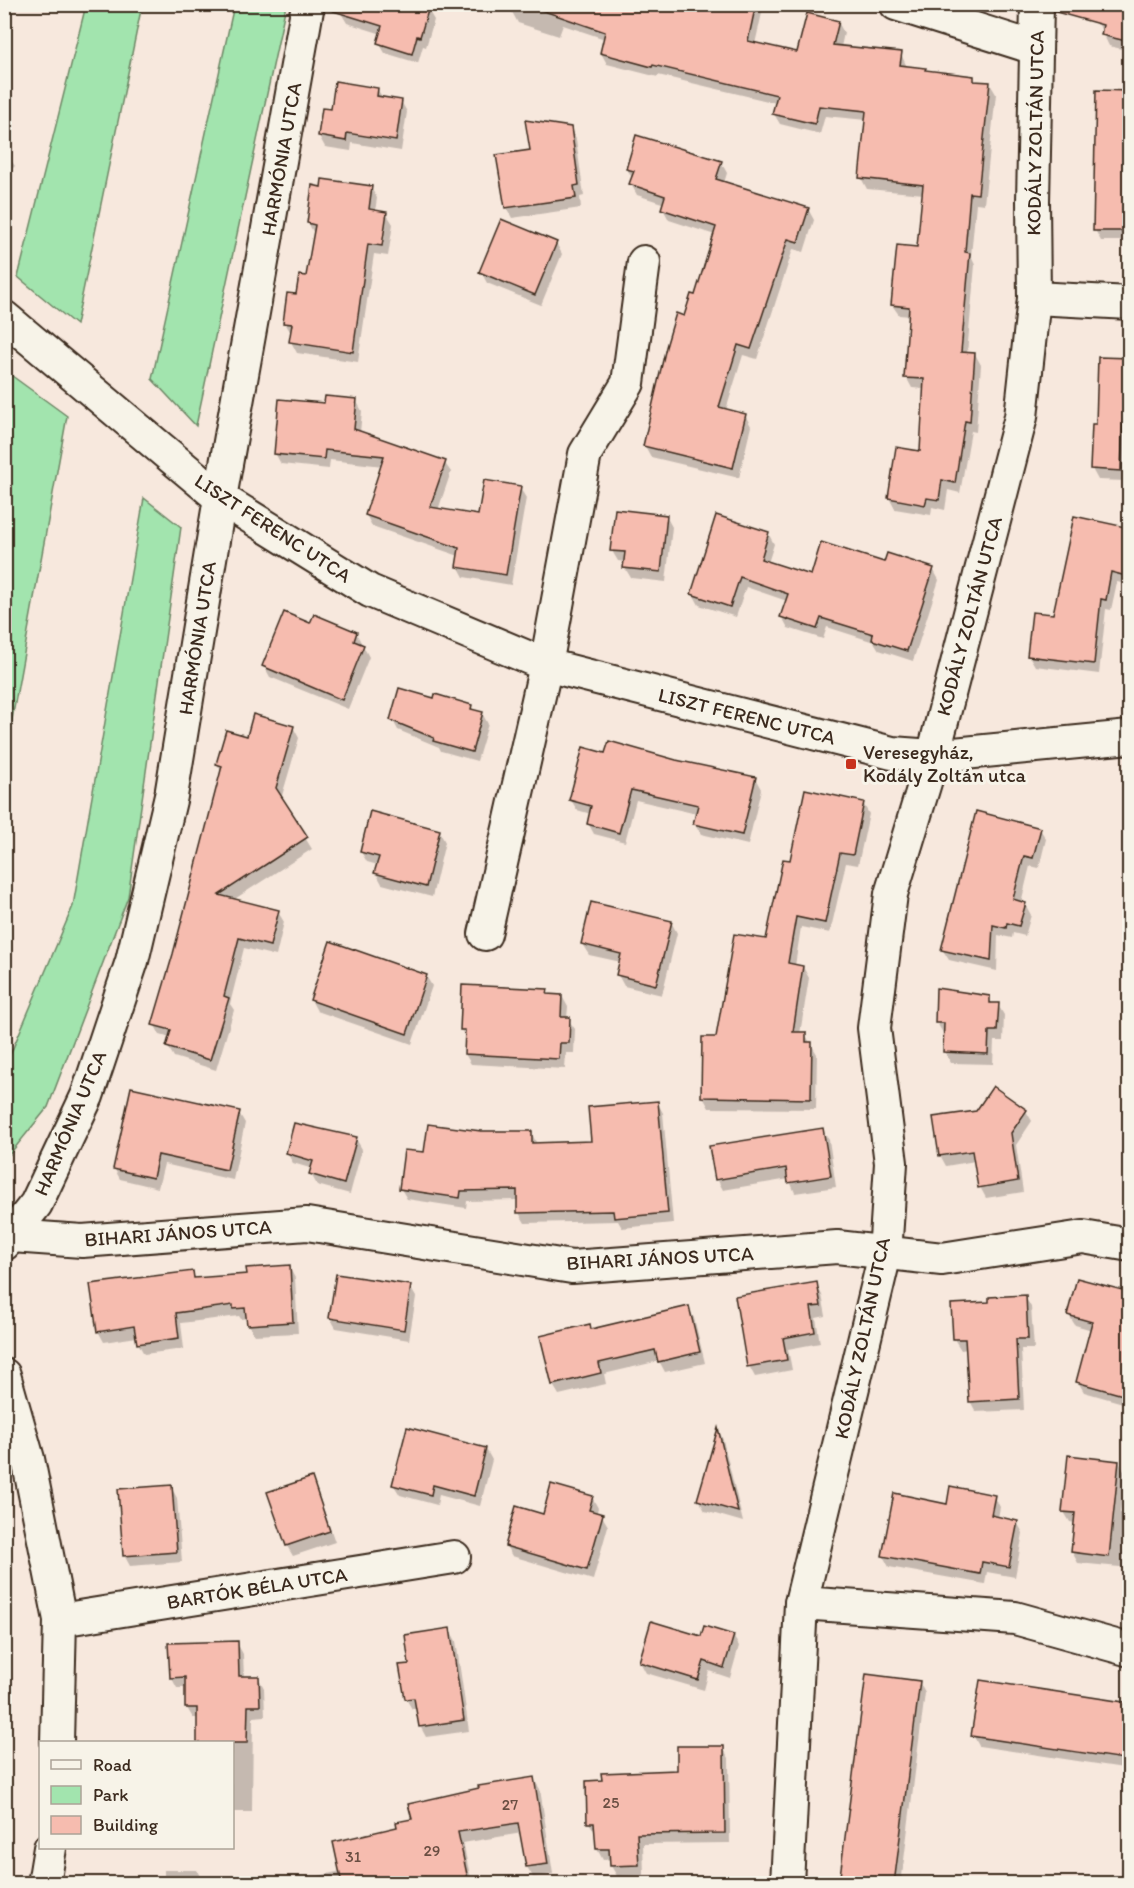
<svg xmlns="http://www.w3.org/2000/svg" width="1134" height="1888" font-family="Itim,sans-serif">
<rect width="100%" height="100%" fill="#f7e8dd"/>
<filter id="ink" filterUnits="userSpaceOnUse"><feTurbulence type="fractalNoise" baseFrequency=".0167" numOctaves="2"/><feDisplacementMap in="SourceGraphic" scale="12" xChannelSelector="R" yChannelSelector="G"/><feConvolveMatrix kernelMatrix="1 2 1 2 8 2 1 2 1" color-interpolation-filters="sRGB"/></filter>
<g filter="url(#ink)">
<g fill="#a2e4ae" stroke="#6e8766" stroke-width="1.5">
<polygon points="86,5 142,5 76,325 18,277"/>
<polygon points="234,5 286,5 196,426 152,379"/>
<polygon points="8,373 67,416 5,758 4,394"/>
<polygon points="144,498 181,527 128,897 48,1107 5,1160 5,1067 73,906"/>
</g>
<g fill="#0003">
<polygon points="515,4 757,4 762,13 755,44 798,54 838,22 844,33 841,47 901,54 907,67 925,69 926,72 973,78 976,82 990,84 996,94 984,204 976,203 971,256 975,265 967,354 975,354 981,365 976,432 971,431 960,493 948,490 945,510 932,507 931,515 895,509 889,498 921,453 925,389 912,388 906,377 910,316 899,315 892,305 918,249 924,194 867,189 861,178 866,120 825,116 820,134 780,124 774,114 776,103 658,75 658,77 607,64 601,53 605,39 563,25 559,36 518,23 512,12"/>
<polygon points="1130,4 1130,51 1109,46 1098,23"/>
<polygon points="428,10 434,20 426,47 423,46 418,63 385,53 379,43 382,34 347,23 341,13"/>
<polygon points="377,89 383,98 401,101 407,112 401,151 352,143 351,151 325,147 319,136 332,111"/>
<polygon points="1130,92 1130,241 1101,241 1095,230"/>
<polygon points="570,128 576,139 584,196 580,197 581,208 512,218 506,207 531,151"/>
<polygon points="4,151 15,166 4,177"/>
<polygon points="721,162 727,173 724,183 808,209 814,220 804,252 793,249 757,359 743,355 726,410 745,415 751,426 739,478 651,457 645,446 685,318 696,297 715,235 669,220 663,209 665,204 637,195 631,184 633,179 627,169"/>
<polygon points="322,188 371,188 377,198 375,212 386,213 393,224 388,256 374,254 358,362 297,353 291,342 291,333 285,323 307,278 315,235 308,223"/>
<polygon points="556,243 562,254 541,305 487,283 481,272"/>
<polygon points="1130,360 1126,481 1098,480 1092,469 1098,425"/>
<polygon points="356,400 362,411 360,433 444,462 451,472 438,510 479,516 520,488 526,498 511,585 464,577 458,566 459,556 372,526 366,515 383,466 330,460 329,469 281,464 275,453 325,405"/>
<polygon points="666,516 672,527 666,582 631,578 625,568 625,562 618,561 612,551"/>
<polygon points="1130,530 1130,585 1117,582 1111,610 1106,609 1099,674 1035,666 1029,656 1054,616"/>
<polygon points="768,533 774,544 768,563 812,577 885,564 933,569 939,580 913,661 879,650 874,642 827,627 823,639 788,628 782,617 787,601 746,587 736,617 699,605 693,594"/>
<polygon points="311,625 356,633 369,657 348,709 270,677 264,666"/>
<polygon points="436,700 471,706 474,711 482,713 488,724 477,761 441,751 439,747 398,730 392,719"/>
<polygon points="293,727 299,738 281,799 312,849 233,900 278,912 284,922 276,956 244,948 230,1004 234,1010 216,1070 174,1057 168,1047 171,1038 160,1035 154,1024 175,954 222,772 217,764 248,738"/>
<polygon points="606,755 676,762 755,778 761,789 748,845 701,834 695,824 697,814 636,800 625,842 594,834 588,823 591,814 577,810 571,800"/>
<polygon points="863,803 869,814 858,865 846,863 830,933 801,927 795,966 803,967 809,978 800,1034 805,1034 817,1054 816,1109 709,1108 703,1097 703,1039 718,1039 767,941 791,862"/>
<polygon points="1040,829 1046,839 1039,868 1030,866 1021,903 1025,904 1031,915 1025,936 1013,933 1012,938 998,935 997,971 949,960 942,949"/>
<polygon points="439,831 445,842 432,897 382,884 376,873 378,865 367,862 361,852"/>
<polygon points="671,922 677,933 662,995 624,986 618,975 621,962 589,955 582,944"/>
<polygon points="426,976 432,986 412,1044 317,1011 311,1000"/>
<polygon points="547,990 550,996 562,996 568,1007 567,1018 575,1029 574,1053 566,1053 565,1069 471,1064 465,1054 466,1038 461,1030"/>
<polygon points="989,998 993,1005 998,1005 1004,1015 1003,1041 994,1041 993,1064 951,1063 945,1052 945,1033 943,1033 937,1023"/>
<polygon points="657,1102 663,1113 673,1223 622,1228 618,1221 525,1223 519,1213 519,1200 467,1201 466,1208 407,1199 401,1189 425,1154 531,1132 537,1144 593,1143"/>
<polygon points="1026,1111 1032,1121 1016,1145 1023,1192 986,1198 980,1187 975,1161 946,1166 940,1155"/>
<polygon points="239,1113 245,1123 233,1180 164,1164 158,1188 120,1179 114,1168"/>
<polygon points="822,1130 829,1140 836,1187 795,1193 789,1179 723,1190 717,1179"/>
<polygon points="356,1139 362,1149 350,1194 317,1185 311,1174 313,1169 293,1163 287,1153"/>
<polygon points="289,1267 295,1278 298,1333 254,1335 248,1324 248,1318 241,1319 239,1316 181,1323 184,1349 144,1354 138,1343 137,1337 104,1342 98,1331 192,1272 196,1279 248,1276"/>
<polygon points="1125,1281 1130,1283 1130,1405 1084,1392 1078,1382 1092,1330 1075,1325 1068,1314 1122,1292"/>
<polygon points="816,1284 822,1295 826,1316 816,1318 820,1343 788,1349 792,1370 755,1377 749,1366"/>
<polygon points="410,1287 416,1297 409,1340 336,1328 330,1318"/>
<polygon points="1025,1297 1031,1307 1034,1349 1021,1349 1024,1410 976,1412 970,1401 967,1349 961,1350 954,1339 991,1304"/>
<polygon points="688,1308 694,1318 705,1363 665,1372 659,1361 604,1374 606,1384 559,1395 553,1385 591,1330"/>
<polygon points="719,1431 723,1440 743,1522 705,1511 699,1500"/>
<polygon points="486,1449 492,1460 480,1506 439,1495 437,1505 400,1495 393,1484"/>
<polygon points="1119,1462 1125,1473 1120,1513 1130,1515 1130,1568 1078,1563 1072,1552 1076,1523 1070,1522 1064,1512"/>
<polygon points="311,1479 317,1490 335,1542 293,1556 287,1546"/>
<polygon points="171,1487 177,1498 182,1562 130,1566 124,1555"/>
<polygon points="994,1496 1000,1507 998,1518 1017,1522 1023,1533 1015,1577 987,1572 985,1584 889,1567 883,1556 948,1506"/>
<polygon points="592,1497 598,1508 596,1514 602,1516 608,1526 593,1580 512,1556 506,1546 544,1515"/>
<polygon points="450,1630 456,1641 469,1731 426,1737 420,1726 417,1708 412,1709 406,1699 411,1665"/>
<polygon points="733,1636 739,1646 730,1678 709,1671 704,1690 646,1673 640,1662 702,1638"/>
<polygon points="237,1643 243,1654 244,1678 258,1677 264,1688 265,1716 253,1717 252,1812 232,1812 232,1742 199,1718 193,1718 187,1708 186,1688 177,1688 171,1677"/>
<polygon points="4,1644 8,1650 7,1679 4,1679"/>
<polygon points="919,1682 925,1693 901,1884 841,1884"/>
<polygon points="1130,1705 1130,1769 979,1746 973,1735"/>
<polygon points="723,1748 729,1758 730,1843 643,1844 644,1875 617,1876 611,1866 611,1859 603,1860 597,1849 596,1833 589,1823"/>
<polygon points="533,1778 540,1789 553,1874 533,1877 527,1867 522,1833 463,1843 472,1884 282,1884 341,1871 399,1828 414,1820"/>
<polygon points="164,1870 197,1870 203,1884 164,1884"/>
<polygon points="278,1879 281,1884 251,1884 251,1883"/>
</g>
<g fill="#f6bcaf" stroke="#3b2a1e" stroke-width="1.5">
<polygon points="331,4 430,4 420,37 417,36 412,54 377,43 382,26 330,10"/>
<polygon points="538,4 756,4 748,41 797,52 807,13 839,21 833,45 902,52 900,65 926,68 925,70 974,76 974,81 990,82 978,194 970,193 965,252 970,253 961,352 975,353 970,422 965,421 955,483 942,480 939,500 927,498 925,505 888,498 896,447 920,451 924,379 904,378 909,307 891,305 897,245 917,247 923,185 859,178 866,111 819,106 815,124 772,114 777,95 653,65 652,67 600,53 605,32 538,9"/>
<polygon points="1057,4 1130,4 1130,42 1101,35 1103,25 1056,12"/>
<polygon points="335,81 378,88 377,96 402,100 396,141 347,133 346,141 318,136 322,108 331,109"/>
<polygon points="1096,90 1130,91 1130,231 1093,231"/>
<polygon points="525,120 571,127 579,185 574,186 576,198 505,208 496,155 530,150"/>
<polygon points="636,135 722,161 716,179 809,208 798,242 788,239 751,349 738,345 719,407 746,414 733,468 643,446 666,347 676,313 684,316 691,294 695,295 716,227 661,209 665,196 629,184 634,171 626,169"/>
<polygon points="322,179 372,186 369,209 387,212 382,246 368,244 353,352 289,342 292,324 283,323 287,293 296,294 299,275 306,276 315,225 307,223 312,185 321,187"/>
<polygon points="501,219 557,242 535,295 479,272"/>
<polygon points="1098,357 1130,358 1130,396 1124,395 1121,471 1090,469 1092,424 1096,424"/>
<polygon points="325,396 357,399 354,429 446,461 430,507 478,515 484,480 521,486 506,575 456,567 459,548 365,515 384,456 325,450 324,459 274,454 279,399 324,403"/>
<polygon points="615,509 667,515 661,572 623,568 625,552 610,551"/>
<polygon points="716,515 769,532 761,559 811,575 821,542 884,562 887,553 934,568 907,651 872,640 873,634 821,618 817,629 780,617 788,594 740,577 730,607 691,594"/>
<polygon points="1074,516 1130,528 1130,558 1126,576 1111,572 1106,600 1101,599 1094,664 1027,656 1032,612 1053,614"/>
<polygon points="284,612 310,623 314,614 357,632 354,641 364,645 342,700 262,666"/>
<polygon points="399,688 434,698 435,694 472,705 471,709 483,712 472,752 433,741 434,738 390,720"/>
<polygon points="253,714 294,726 276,788 308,837 219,895 279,910 270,946 239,938 224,996 229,998 210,1060 166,1047 171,1030 152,1025 173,954 222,766 216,764 226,730 247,736"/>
<polygon points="609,741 676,760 756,777 742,835 693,824 698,805 631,790 619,833 587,824 591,806 569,800 583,747 605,753"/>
<polygon points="805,789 864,802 853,855 840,853 825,923 796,917 788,963 803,966 793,1032 806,1032 806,1042 812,1042 811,1099 701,1097 702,1037 716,1037 734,934 766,939 783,859 790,860"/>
<polygon points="370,811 440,830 426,887 374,873 379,857 360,852"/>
<polygon points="976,811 1041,828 1033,858 1024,856 1013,899 1026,903 1019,926 1007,923 1006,928 993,925 991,961 941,950"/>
<polygon points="591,902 672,921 656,985 616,975 621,954 581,944"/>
<polygon points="330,941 427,975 407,1034 310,1000"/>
<polygon points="462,985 548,989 547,994 562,995 561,1017 570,1017 569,1043 560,1043 559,1059 464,1054 465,1030 460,1030"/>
<polygon points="936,988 990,996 990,1003 999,1003 997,1031 989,1031 988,1054 943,1052 944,1023 935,1023"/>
<polygon points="993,1086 1027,1110 1011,1133 1018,1181 978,1188 972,1151 939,1156 933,1117 976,1111"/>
<polygon points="131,1087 240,1111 227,1170 158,1155 153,1178 113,1169"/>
<polygon points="658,1101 668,1213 614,1218 613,1211 517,1213 517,1190 461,1191 460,1198 399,1189 404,1150 424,1152 428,1124 481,1131 532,1131 532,1143 591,1141 588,1107"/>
<polygon points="294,1123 357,1137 344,1184 309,1174 313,1161 286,1153"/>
<polygon points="823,1128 831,1176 788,1183 786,1168 715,1180 709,1146"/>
<polygon points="290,1265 293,1322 247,1325 245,1308 233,1309 233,1305 176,1313 179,1338 137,1344 134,1326 97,1332 90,1284 193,1271 194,1278 247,1274 246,1268"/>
<polygon points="336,1274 411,1285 404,1330 329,1318"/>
<polygon points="1077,1278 1130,1292 1130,1397 1076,1382 1092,1322 1067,1315"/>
<polygon points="817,1282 821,1306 811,1307 815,1332 783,1338 787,1360 747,1367 735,1296"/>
<polygon points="1026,1295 1028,1339 1016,1339 1019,1399 969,1402 965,1339 953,1339 951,1304 989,1302 989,1297"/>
<polygon points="689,1306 700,1352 658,1362 655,1350 599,1363 601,1373 552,1385 540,1336 590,1324 591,1329"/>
<polygon points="407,1427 486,1448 474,1496 433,1485 431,1495 392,1485"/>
<polygon points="718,1428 738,1512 697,1500"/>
<polygon points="1068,1455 1119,1461 1109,1557 1071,1552 1075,1513 1062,1512"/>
<polygon points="312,1477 330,1531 286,1546 267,1492"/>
<polygon points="551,1484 593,1496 589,1510 603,1514 587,1570 505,1546 516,1506 543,1514"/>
<polygon points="172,1485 177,1552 123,1556 118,1489"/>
<polygon points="950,1486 995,1495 991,1515 1018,1521 1009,1567 982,1562 980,1574 882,1556 894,1493 947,1504"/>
<polygon points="651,1621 701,1636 704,1626 734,1635 724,1668 704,1661 698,1680 639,1662"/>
<polygon points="450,1628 464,1720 419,1727 414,1698 405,1699 399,1665 409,1664 405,1635"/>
<polygon points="238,1641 239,1676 259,1676 260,1706 248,1706 247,1743 197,1743 197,1708 185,1708 185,1677 170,1678 168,1643"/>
<polygon points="866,1674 920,1681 894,1884 839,1884"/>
<polygon points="980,1680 1130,1703 1130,1760 971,1736"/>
<polygon points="677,1746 724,1746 725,1833 637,1834 639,1865 610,1866 609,1849 596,1849 594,1823 587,1823 586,1781 602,1780 601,1773 677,1770"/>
<polygon points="534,1777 548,1864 526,1867 518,1823 458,1832 469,1884 426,1884 425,1877 397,1884 342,1884 333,1842 397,1827 396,1822 412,1819 408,1804 479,1788 478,1786"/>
</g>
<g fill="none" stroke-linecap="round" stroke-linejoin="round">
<g stroke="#3b2a1e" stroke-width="36">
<g id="minor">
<polyline points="896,4 1035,48"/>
<polyline points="1034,298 1130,303"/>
<polyline points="4,317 220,498 370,591 546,665 892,753 933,756 1130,737"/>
<polyline points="485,934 546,665 585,454 628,383 644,262"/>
<polyline points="12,1236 82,1241 307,1224 572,1267 837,1247 942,1259 1083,1237 1130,1245"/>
<polyline points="4,1244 36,1204 87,1096 132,961 171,796 220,498 308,4"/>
<polyline points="4,1375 28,1459 60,1620 57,1742"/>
<polyline points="801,1603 1015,1618 1130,1650"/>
<polyline points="60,1620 454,1557"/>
<polyline points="44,1884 50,1848"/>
<polyline points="787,1884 801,1603 885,1254 891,1163 874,1028 891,894 933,756 1021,417 1034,298 1033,201 1037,4"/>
</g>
</g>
<use href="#minor" stroke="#f7f3e8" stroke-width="32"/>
</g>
</g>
<rect fill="#c8321e" stroke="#f7f3e8" stroke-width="2" x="845" y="758" width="12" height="12" rx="3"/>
<g text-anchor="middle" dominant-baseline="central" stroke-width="6" stroke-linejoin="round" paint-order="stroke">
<g font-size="16" fill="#6a4e42">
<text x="611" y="1802">25</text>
<text x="510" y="1804">27</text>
<text x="432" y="1850">29</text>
<text x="353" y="1856">31</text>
</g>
<g font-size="20" fill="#3b2a1e" stroke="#f7f3e8">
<text transform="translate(1035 133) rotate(-89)">KODÁLY ZOLTÁN UTCA</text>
<text transform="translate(281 159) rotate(-80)">HARMÓNIA UTCA</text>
<text transform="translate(273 528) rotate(33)">LISZT FERENC UTCA</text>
<text transform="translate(969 616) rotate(-75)">KODÁLY ZOLTÁN UTCA</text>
<text transform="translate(197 638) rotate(-81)">HARMÓNIA UTCA</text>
<text transform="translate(747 716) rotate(14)">LISZT FERENC UTCA</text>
<text transform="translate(70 1123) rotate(-67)">HARMÓNIA UTCA</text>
<text transform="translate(178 1233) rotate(-4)">BIHARI JÁNOS UTCA</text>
<text transform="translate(660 1258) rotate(-3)">BIHARI JÁNOS UTCA</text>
<text transform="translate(862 1338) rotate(-78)">KODÁLY ZOLTÁN UTCA</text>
<text transform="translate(257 1588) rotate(-9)">BARTÓK BÉLA UTCA</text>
</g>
<g font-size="20" fill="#3b2a1e" stroke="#f7f3e8" text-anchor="start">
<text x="863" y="752">Veresegyház,<tspan x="863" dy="23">Kodály Zoltán utca</tspan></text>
</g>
</g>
<rect width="1134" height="1888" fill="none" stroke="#f7f3e8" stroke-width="24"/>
<rect x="12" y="12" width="1110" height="1864" fill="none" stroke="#3b2a1e" stroke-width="2" filter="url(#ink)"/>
<rect x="39" y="1741" width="195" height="108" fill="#f7f3e8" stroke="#aca397" stroke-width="1.5"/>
<rect x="51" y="1760" width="30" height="9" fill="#f7f3e8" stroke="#aca397" stroke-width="1.5"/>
<text x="93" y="1771" font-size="18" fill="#3b2a1e">Road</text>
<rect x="51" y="1786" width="30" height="18" fill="#a2e4ae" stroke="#aca397" stroke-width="1.5"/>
<text x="93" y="1801" font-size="18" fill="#3b2a1e">Park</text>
<rect x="51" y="1816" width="30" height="18" fill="#f6bcaf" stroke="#aca397" stroke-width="1.5"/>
<text x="93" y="1831" font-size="18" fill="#3b2a1e">Building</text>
</svg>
